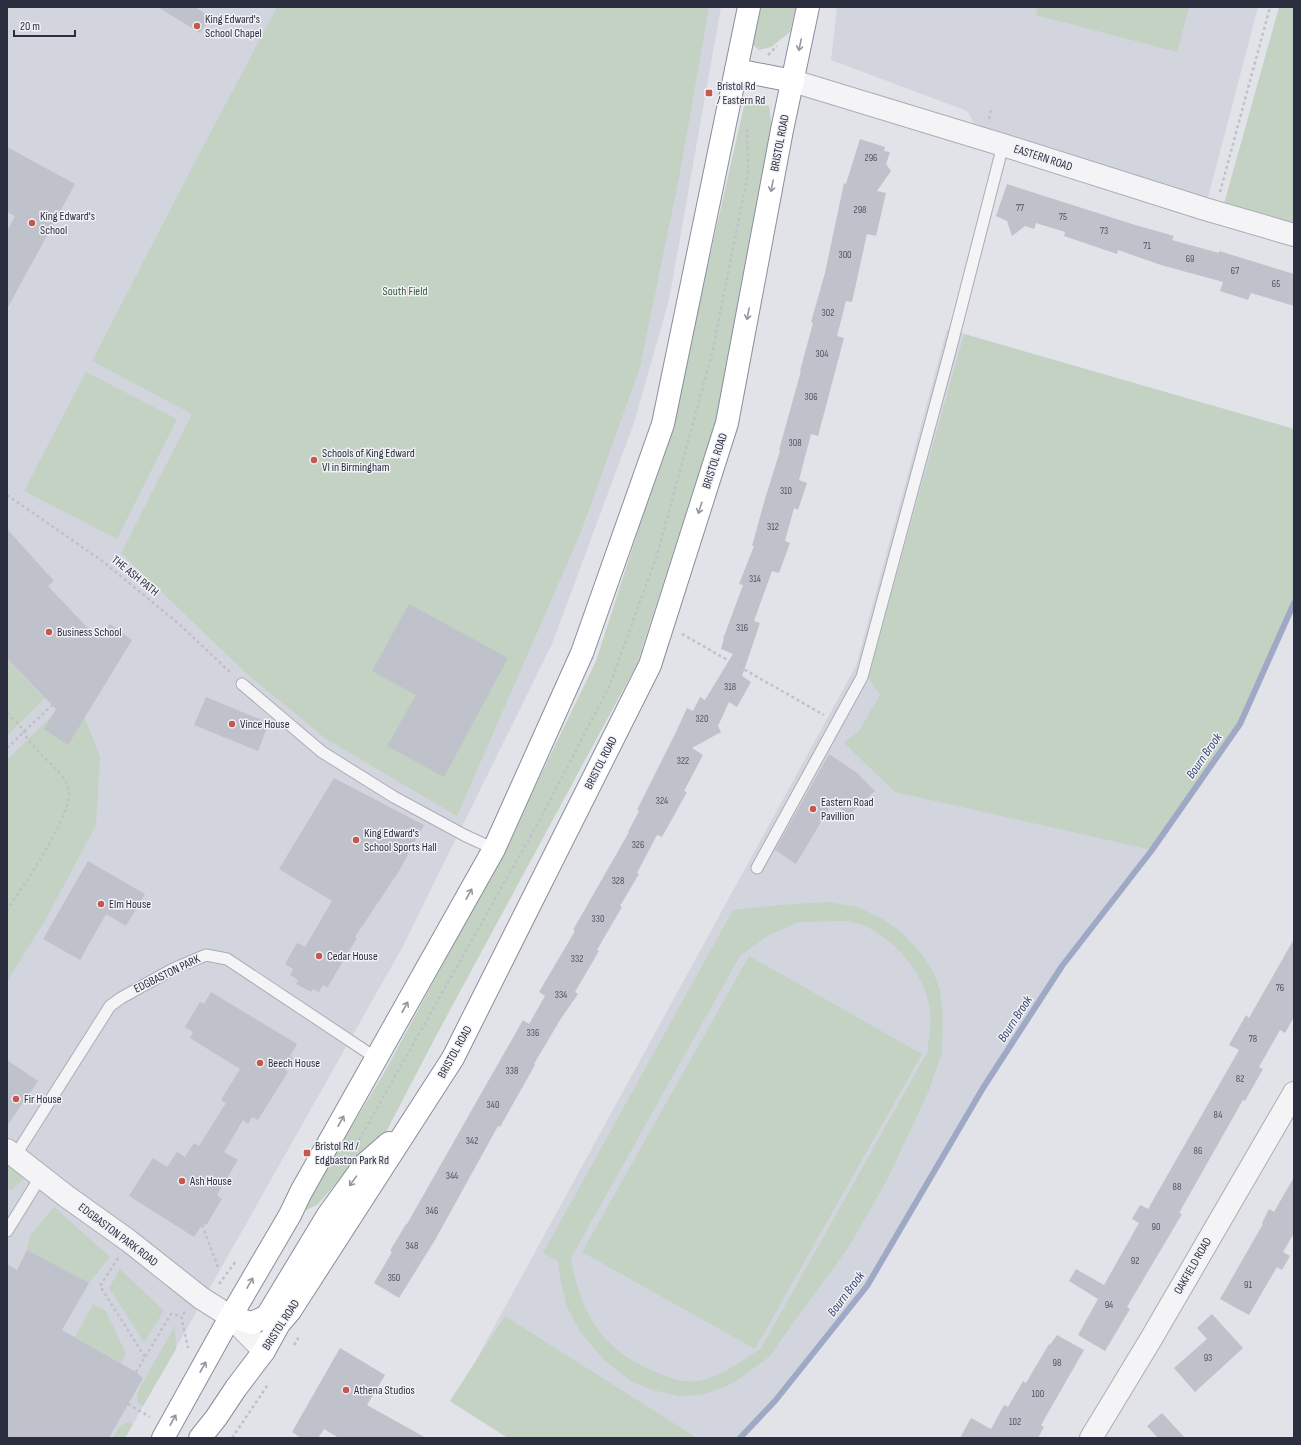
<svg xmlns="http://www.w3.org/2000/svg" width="1301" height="1445" font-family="'Sofia Sans Condensed',sans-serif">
<rect width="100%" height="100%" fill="#e1e3e9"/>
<g fill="#d3d5de">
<polygon points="7,7 721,7 669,300 634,423 552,644 402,948 125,1438 7,1438"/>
<polygon points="837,7 1258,7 1205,209 983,139 967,111 831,60"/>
<polygon points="947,329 1294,429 1294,603 1240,724 1152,850 1062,966 983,1088 867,1286 775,1401 740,1438 508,1438 450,1401 471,1369 856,666"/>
</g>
<g fill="#c3d2c3" fill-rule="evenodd">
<polygon points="277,7 709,7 679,178 640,367 581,532 457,816 326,739 247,674 121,553 192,414 92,361 196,160"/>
<polygon points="761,7 796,7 790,32 771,47 759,50 753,45"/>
<polygon points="1038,7 1189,7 1177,52 1036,15"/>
<polygon points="1279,7 1294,7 1294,230 1222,211"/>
<polygon points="751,103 769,106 772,129 717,417 637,664 436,1036 386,1132 353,1164 317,1205 306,1210 305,1204 384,1073 498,863 596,661 670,432 744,106"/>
<polygon points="964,334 1294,429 1294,599 1240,724 1152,850 895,792 844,743 859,731 880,695 868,677"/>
<polygon points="86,372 177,419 117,539 24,491"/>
<polygon points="7,658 45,698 7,736"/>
<polygon points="75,693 100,757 96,825 46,919 7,981 7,760"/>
<path d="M 829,902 L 857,907 L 881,918 L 900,931 L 920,952 L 932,969 L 940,990 L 943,1014 L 942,1053 L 927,1095 L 887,1180 L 850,1245 L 768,1358 L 736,1381 L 725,1387 L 700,1395 L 679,1396 L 652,1390 L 631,1381 L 605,1361 L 581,1333 L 567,1307 L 561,1284 L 558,1261 L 543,1253 L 733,910 L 779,905 ZM 848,921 C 855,923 864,925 871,929 C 900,945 926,978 930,1011 C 932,1022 928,1039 928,1051 L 761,1348 C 743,1360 725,1374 703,1380 C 687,1384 672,1379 658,1373 C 603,1351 581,1316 571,1258 L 740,956 L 769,935 L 799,922 Z"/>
<polygon points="749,956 922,1054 755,1349 582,1252"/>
<polygon points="7,1163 25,1177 12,1190 7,1190"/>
<polygon points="54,1207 110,1257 89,1283 27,1250 30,1236"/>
<polygon points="120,1269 164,1311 144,1342 109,1288"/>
<polygon points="93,1304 106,1311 126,1354 121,1363 75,1337"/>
<polygon points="505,1316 697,1438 508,1438 450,1401"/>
<polygon points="175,1326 176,1349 143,1406 138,1403 137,1394 140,1387"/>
<path d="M 129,1422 L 133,1424 L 125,1438 L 113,1438 C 117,1430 119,1424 129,1422 Z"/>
</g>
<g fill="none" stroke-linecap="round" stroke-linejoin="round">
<polyline stroke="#9fa9c6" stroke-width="6" points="740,1438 775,1401 867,1286 983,1088 1062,966 1152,850 1240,724 1294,603"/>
</g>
<g fill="#bfc1cb">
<polygon points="158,7 195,7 210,17 200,33"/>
<polygon points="860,139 885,147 884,151 890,152 886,164 891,171 877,191 886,193 876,236 867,234 852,302 846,301 837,336 844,338 818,436 811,434 799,480 807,483 798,510 794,508 785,541 790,543 779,573 772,571 754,621 760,623 742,676 751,682 737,707 729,702 718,726 721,732 692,748 703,755 684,791 687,792 662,837 657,835 637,873 639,874 620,906 622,907 597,950 599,951 575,992 578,994 560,1020 534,1064 535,1065 500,1127 498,1126 435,1240 399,1298 374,1283 392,1252 390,1251 406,1224 407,1224 523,1020 529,1024 545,996 539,992 575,931 573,930 629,832 628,832 639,811 637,810 676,732 687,708 693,711 700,697 705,700 733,654 721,649 724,639 723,639 743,585 739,584 754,546 752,546 765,499 780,451 779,450 801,371 800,371 813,323 811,322 825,273 844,183 846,184"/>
<polygon points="7,147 75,184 7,309 7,231 15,216 7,212"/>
<polygon points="1007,184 1132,224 1174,236 1172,240 1219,253 1219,251 1294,274 1294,306 1251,293 1248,300 1220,291 1223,282 1161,265 1118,250 1117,254 1064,236 1065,232 1036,223 1034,229 1025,226 1012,236 1007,221 996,216"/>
<polygon points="7,529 54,581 48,586 98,639 110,624 132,640 68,745 44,729 56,709 7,658"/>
<polygon points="409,604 508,658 444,777 387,746 416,695 372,671"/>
<polygon points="206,697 269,723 258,751 194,725"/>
<polygon points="829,754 857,773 875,791 848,816 833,802 796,864 775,850"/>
<polygon points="334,778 424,825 399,871 355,937 357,938 327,988 323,985 319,992 313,989 311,992 296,984 298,980 290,975 293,969 285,964 297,943 305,947 332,901 279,869"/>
<polygon points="88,861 145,894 126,926 106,914 80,960 43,939"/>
<polygon points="1294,939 1294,1017 1285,1033 1280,1030 1259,1067 1263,1069 1245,1101 1243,1100 1179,1213 1182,1214 1127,1307 1130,1309 1105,1351 1078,1335 1098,1299 1069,1281 1076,1269 1104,1285 1139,1223 1132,1219 1140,1205 1148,1209 1239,1050 1229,1045 1246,1015 1249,1018"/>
<polygon points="211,992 297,1044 290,1056 293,1058 285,1070 288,1072 258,1120 252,1117 248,1124 243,1120 224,1152 238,1160 217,1195 222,1199 207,1224 202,1225 194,1237 129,1196 153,1158 167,1167 177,1152 185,1157 194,1143 199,1146 226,1103 221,1100 240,1069 190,1038 193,1032 185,1027 200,1002 204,1004"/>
<polygon points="7,1060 38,1081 7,1126"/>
<polygon points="1294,1177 1294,1233 1283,1252 1290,1256 1282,1270 1277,1267 1249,1315 1220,1299 1263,1224 1262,1223 1269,1209 1274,1212"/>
<polygon points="27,1250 89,1283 62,1330 136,1372 143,1378 109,1438 7,1438 7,1264 17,1270"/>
<polygon points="1212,1314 1243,1348 1195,1392 1174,1368 1207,1339 1197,1328"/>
<polygon points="1057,1335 1084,1350 1041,1425 1044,1427 1038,1438 960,1438 971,1418 991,1429 1004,1405 1008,1407 1023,1381 1026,1383 1049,1344 1050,1345"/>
<polygon points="340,1348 385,1375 367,1405 426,1438 339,1438 324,1429 318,1438 301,1438 292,1432"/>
<polygon points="1162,1413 1185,1438 1158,1438 1147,1426"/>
</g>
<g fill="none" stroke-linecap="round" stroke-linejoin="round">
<g stroke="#aaadb6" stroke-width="13">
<g id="service">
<polyline points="242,684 322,752 394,797 464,835 494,849"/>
<polyline points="757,868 862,677 950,351 1003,145"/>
<polyline points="15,1156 110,1006 121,998 173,969 206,955 227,959 376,1058"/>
<polyline points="7,1231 41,1176"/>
</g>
</g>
<g stroke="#aaadb6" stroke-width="24">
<g id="minor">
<polyline points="793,81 1003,145 1205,209 1294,235"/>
<polyline points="1091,1438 1151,1339 1294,1093"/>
</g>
</g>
<g stroke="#aaadb6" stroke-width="24">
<polyline id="tertiary" points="7,1150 66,1196 129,1241 201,1298 231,1317 264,1351"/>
</g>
<g stroke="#8a8d9e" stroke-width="24">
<g id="trunk">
<polyline points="736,70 793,81"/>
<polyline points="231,1317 252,1323 267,1316 328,1215 365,1164 389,1143"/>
<polyline points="163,1438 228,1321 290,1215 301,1192 494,849 582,653 663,424 749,7"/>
<polyline points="200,1438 216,1418 236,1388 264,1351 279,1324 290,1311 453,1058 650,665 727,423 782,130 808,7"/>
</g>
</g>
<g stroke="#c0c1c7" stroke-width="2.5" stroke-dasharray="3 3" stroke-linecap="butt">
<polyline points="768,55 777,46"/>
<polyline points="989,119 991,109"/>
<polyline points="1220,192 1270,7"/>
<polyline points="7,495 101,560 179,624 232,674"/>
<polyline points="682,634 824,715"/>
<path d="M 7,713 C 12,719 19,724 24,731 C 26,734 26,738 29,741 C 40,756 62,770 68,787 C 77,810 21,889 7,910"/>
<polyline points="7,748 52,705"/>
<polyline points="359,1140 538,823 609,687 657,555 712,354 748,173 747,129"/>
<polyline points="202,1225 218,1267"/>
<polyline points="118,1258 100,1286 145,1357"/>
<polyline points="219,1284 236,1261"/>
<polyline points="185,1312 181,1316 188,1348"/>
<polyline points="294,1345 298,1339 295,1337"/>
<polyline points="136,1372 171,1314 181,1316"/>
<polyline points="128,1404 150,1417"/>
<polyline points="232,1438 269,1383"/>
</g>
<use href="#service" stroke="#f4f4f7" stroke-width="11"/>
<use href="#minor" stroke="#f4f4f7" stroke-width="22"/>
<use href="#tertiary" stroke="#f4f4f7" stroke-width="22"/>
<use href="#trunk" stroke="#fff" stroke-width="22"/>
</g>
<defs><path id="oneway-shaft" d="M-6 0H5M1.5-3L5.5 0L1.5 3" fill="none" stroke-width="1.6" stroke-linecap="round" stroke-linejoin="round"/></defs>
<g stroke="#95969f">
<use href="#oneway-shaft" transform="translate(800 45) rotate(102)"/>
<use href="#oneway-shaft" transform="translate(772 186) rotate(101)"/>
<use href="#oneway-shaft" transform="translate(748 314) rotate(101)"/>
<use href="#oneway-shaft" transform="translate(700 508) rotate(108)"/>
<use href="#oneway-shaft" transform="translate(469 894) rotate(-61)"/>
<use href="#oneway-shaft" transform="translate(405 1007) rotate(-61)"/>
<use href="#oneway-shaft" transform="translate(341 1121) rotate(-61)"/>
<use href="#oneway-shaft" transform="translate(353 1181) rotate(126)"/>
<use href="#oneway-shaft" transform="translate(250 1283) rotate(-60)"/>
<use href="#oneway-shaft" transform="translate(203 1367) rotate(-61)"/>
<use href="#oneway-shaft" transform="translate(173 1420) rotate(-61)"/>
</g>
<g fill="#c5574f" stroke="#f1f2f6" stroke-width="1.5">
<circle cx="197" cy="26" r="4"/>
<rect x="705" y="89" width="8" height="8" rx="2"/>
<circle cx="32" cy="223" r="4"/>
<circle cx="314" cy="460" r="4"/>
<circle cx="49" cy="632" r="4"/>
<circle cx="232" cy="724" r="4"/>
<circle cx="813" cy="809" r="4"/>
<circle cx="356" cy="840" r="4"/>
<circle cx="101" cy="904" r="4"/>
<circle cx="319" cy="956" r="4"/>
<circle cx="260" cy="1063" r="4"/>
<circle cx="16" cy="1099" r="4"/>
<rect x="303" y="1149" width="8" height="8" rx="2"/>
<circle cx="182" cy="1181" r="4"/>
<circle cx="346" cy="1390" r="4"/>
</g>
<g text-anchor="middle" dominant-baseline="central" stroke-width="3" stroke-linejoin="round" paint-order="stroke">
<g font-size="10" fill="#505362">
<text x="871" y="158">296</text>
<text x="1020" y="208">77</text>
<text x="860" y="210">298</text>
<text x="1063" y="217">75</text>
<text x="1104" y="231">73</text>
<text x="1147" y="246">71</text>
<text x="845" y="255">300</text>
<text x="1190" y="259">69</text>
<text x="1235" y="271">67</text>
<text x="1276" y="284">65</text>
<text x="828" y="313">302</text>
<text x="822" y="354">304</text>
<text x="811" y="397">306</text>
<text x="795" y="443">308</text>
<text x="786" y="491">310</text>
<text x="773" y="527">312</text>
<text x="755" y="579">314</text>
<text x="742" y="628">316</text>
<text x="730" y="687">318</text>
<text x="702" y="719">320</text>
<text x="683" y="761">322</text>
<text x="662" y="801">324</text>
<text x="638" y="845">326</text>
<text x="618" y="881">328</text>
<text x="598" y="919">330</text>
<text x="577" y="959">332</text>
<text x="1280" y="988">76</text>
<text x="561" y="995">334</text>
<text x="533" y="1033">336</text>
<text x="1253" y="1039">78</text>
<text x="512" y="1071">338</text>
<text x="1240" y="1079">82</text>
<text x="493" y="1105">340</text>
<text x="1218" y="1115">84</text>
<text x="472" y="1141">342</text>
<text x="1198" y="1151">86</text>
<text x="452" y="1176">344</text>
<text x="1177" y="1187">88</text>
<text x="432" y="1211">346</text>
<text x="1156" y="1227">90</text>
<text x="412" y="1246">348</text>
<text x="1135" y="1261">92</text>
<text x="394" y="1278">350</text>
<text x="1248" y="1285">91</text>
<text x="1109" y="1305">94</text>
<text x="1208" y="1358">93</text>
<text x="1057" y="1363">98</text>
<text x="1038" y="1394">100</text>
<text x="1015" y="1422">102</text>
</g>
<g font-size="12" fill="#2b2e3f" stroke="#f1f2f6" text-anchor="start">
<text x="205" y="19">King Edward's<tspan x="205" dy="14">School Chapel</tspan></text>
<text x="717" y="86">Bristol Rd<tspan x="717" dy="14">/ Eastern Rd</tspan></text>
<text x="40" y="216">King Edward's<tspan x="40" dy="14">School</tspan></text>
<text x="322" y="453">Schools of King Edward<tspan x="322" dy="14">VI in Birmingham</tspan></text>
<text x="57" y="632">Business School</text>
<text x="240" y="724">Vince House</text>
<text x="821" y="802">Eastern Road<tspan x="821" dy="14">Pavillion</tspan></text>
<text x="364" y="833">King Edward's<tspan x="364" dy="14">School Sports Hall</tspan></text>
<text x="109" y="904">Elm House</text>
<text x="327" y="956">Cedar House</text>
<text x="268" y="1063">Beech House</text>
<text x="24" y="1099">Fir House</text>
<text x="315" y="1146">Bristol Rd /<tspan x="315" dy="14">Edgbaston Park Rd</tspan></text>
<text x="190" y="1181">Ash House</text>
<text x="354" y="1390">Athena Studios</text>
</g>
<g font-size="12" fill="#2b2e3f" stroke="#f1f2f6">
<text transform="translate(780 143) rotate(-79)">BRISTOL ROAD</text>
<text transform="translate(1043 158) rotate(18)">EASTERN ROAD</text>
<text transform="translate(715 461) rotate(-72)">BRISTOL ROAD</text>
<text transform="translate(135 576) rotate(39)">THE ASH PATH</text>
<text transform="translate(601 763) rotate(-63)">BRISTOL ROAD</text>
<text transform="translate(167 974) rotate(-26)">EDGBASTON PARK</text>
<text transform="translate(455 1052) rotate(-61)">BRISTOL ROAD</text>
<text transform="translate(118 1235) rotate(37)">EDGBASTON PARK ROAD</text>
<text transform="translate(1193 1266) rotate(-60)">OAKFIELD ROAD</text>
<text transform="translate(281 1325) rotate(-57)">BRISTOL ROAD</text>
</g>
<g font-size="12" fill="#395a3a" stroke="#f1f2f6">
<text x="405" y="291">South Field</text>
</g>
<g font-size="13" font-style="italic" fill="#374571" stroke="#f1f2f6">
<text transform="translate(1204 756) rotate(-55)">Bourn Brook</text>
<text transform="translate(1015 1019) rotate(-57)">Bourn Brook</text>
<text transform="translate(846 1294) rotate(-53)">Bourn Brook</text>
</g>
</g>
<rect width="1301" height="1445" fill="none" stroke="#2b2e3f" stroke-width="16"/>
<path d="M14 30v6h61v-6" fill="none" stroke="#2b2e3f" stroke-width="2"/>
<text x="20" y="30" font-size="12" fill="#2b2e3f" stroke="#f1f2f6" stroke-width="3" paint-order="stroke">20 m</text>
</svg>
